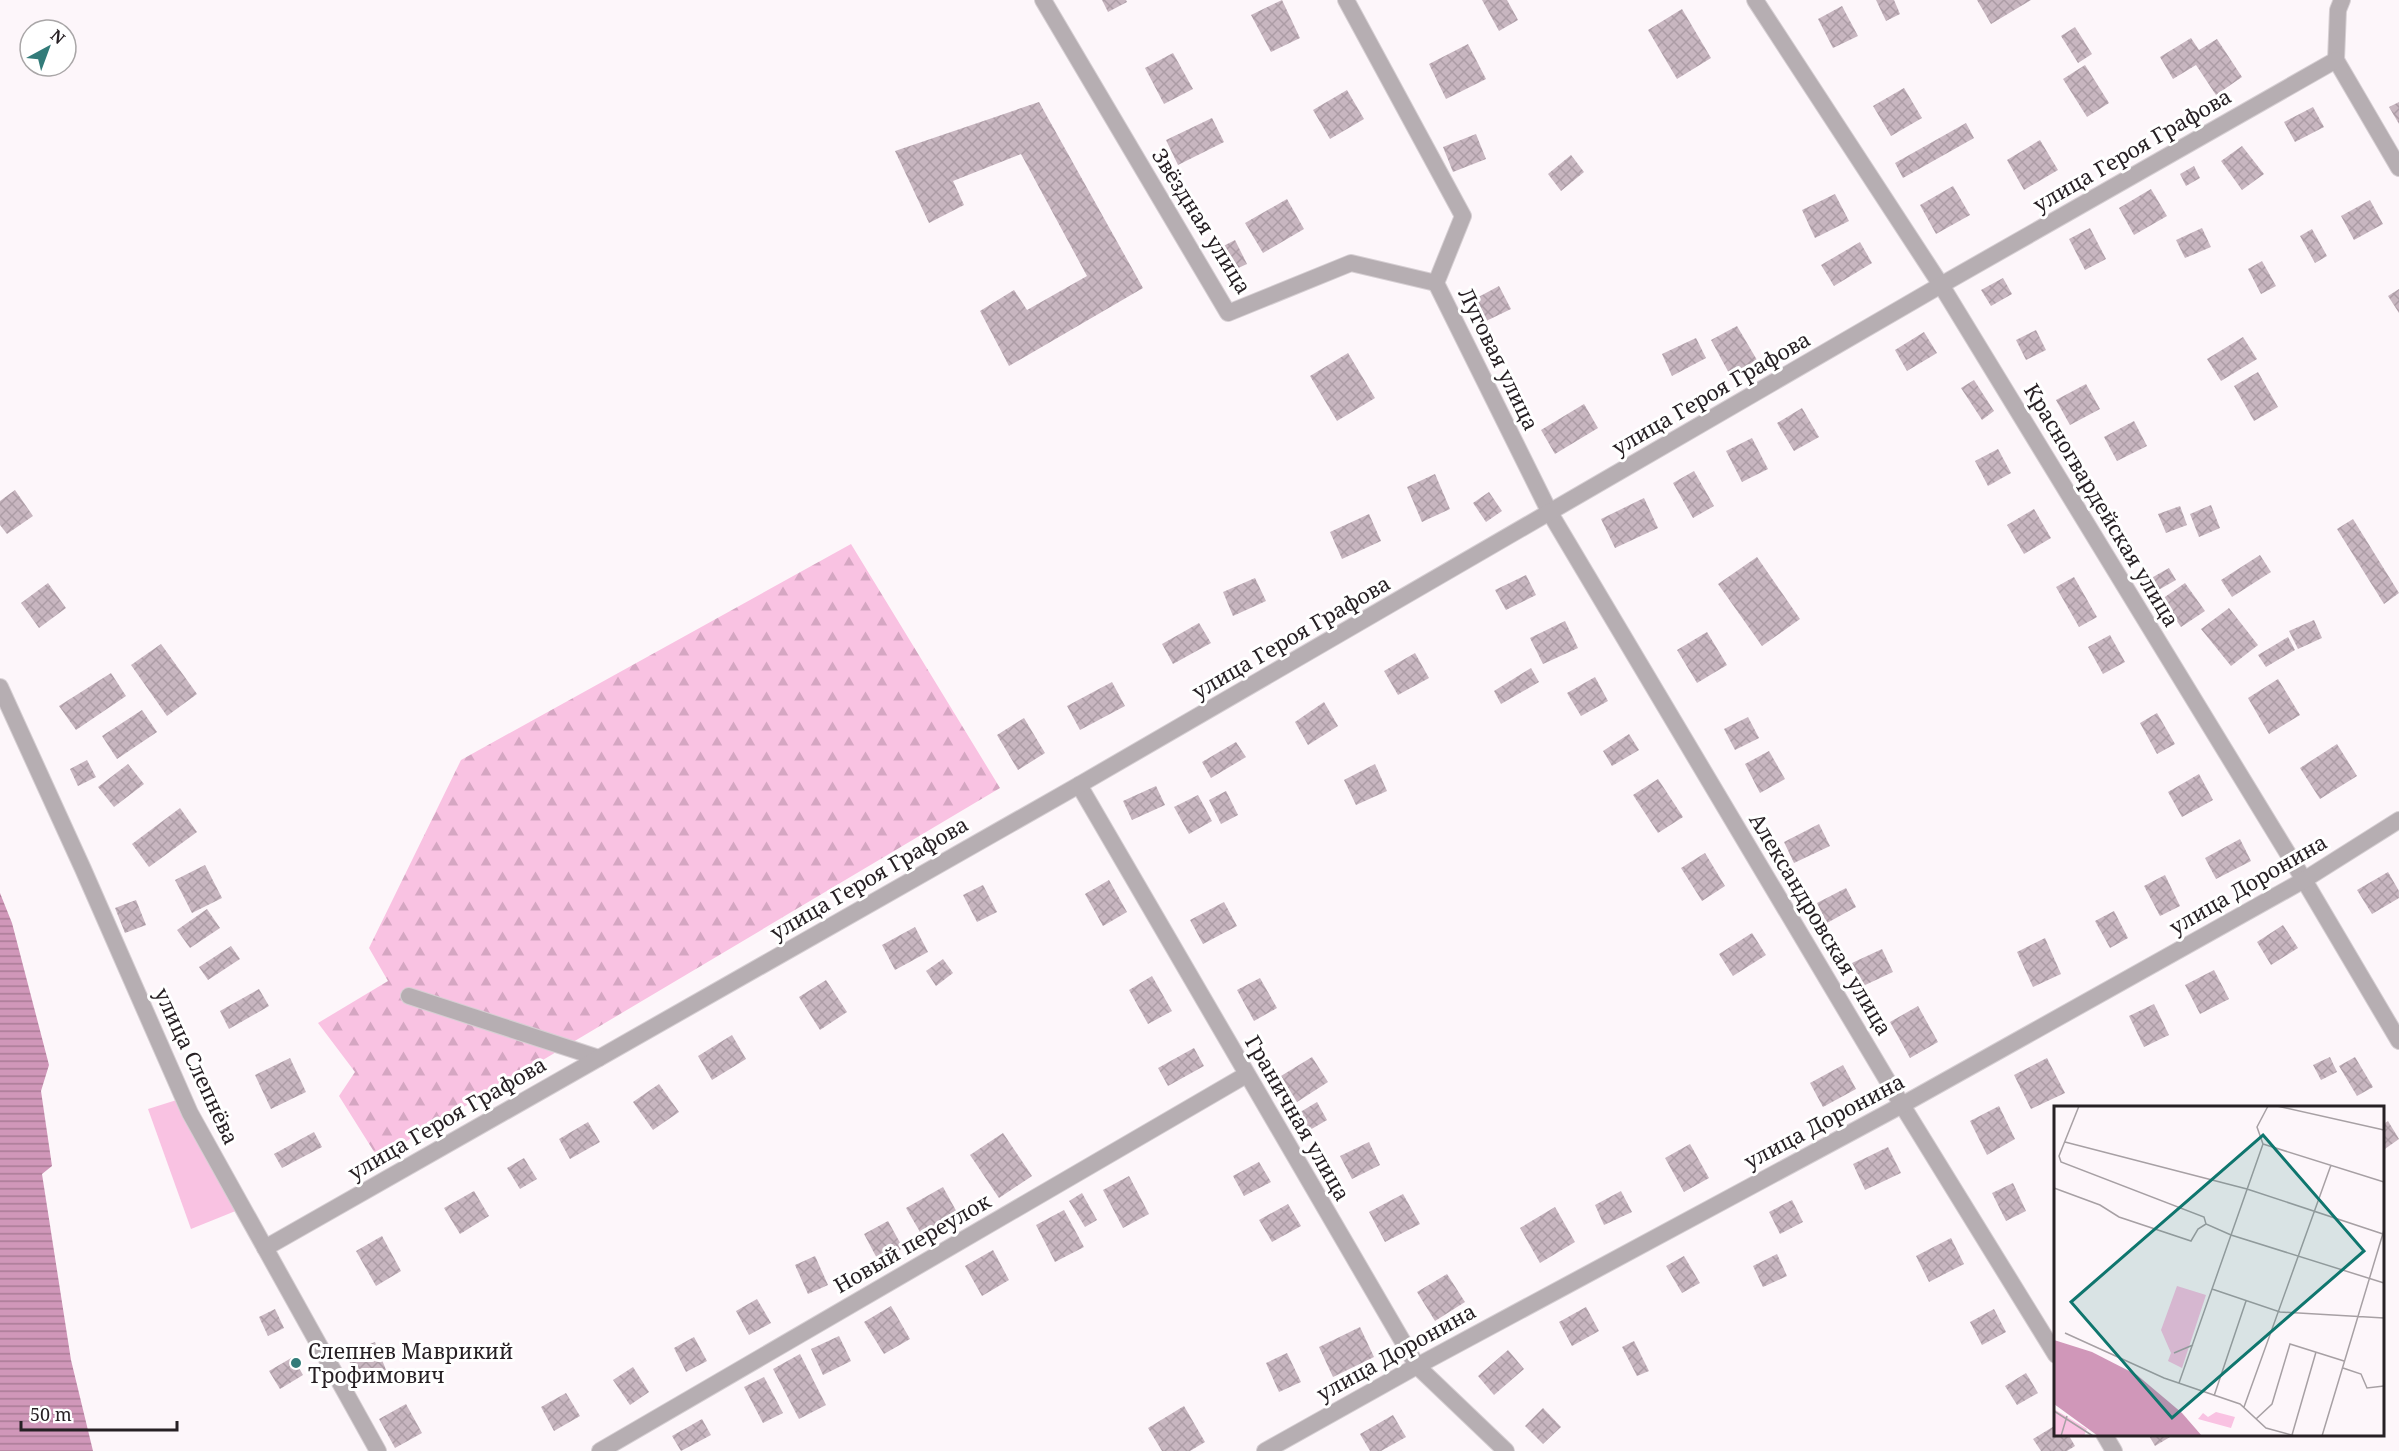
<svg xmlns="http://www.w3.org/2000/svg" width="2399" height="1451" font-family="'Noto Serif',serif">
<defs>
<pattern id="forest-firs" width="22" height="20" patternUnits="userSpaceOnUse" patternTransform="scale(1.5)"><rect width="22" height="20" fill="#f9c2e2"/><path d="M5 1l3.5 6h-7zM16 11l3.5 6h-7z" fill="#d5a6c2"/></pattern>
<pattern id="water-rules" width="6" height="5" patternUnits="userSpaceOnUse" patternTransform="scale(1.5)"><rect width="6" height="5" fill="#d097b9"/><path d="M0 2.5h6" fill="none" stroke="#a97b96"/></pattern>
<pattern id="building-cross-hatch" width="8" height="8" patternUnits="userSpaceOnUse" patternTransform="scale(1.5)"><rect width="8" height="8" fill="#c8b6c0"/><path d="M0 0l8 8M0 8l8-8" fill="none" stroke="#ac9ca5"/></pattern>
</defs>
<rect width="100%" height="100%" fill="#fdf6fa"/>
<polygon fill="url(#forest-firs)" points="851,544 1000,788 378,1158 339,1096 355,1072 318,1023 388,981 369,948 461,760"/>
<polygon fill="#f9c2e2" points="183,1098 238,1210 191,1229 148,1109"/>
<polygon fill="url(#water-rules)" points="0,893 12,923 49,1065 41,1091 52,1166 42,1174 71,1360 93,1451 0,1451"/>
<g fill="url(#building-cross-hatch)">
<polygon points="1102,0 1126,0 1127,2 1108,12"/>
<polygon points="1282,0 1300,38 1271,52 1251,15"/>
<polygon points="1482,0 1507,0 1518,20 1499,31"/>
<polygon points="1876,0 1894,0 1900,14 1886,21"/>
<polygon points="1977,0 2031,0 1991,24"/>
<polygon points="1842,6 1858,36 1833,48 1818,19"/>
<polygon points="1682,9 1711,58 1677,79 1648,30"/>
<polygon points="2075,27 2092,54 2078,63 2061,36"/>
<polygon points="2191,38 2199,50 2217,39 2242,77 2216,95 2196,65 2173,79 2160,57"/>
<polygon points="1468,44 1486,79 1446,99 1429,64"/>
<polygon points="1173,53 1193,89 1164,104 1145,68"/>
<polygon points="2085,65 2109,103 2087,117 2063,79"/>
<polygon points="1904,88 1922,118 1891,136 1873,106"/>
<polygon points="1347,90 1364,119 1330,139 1313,110"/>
<polygon points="1039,102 1143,288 1009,366 980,311 1014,290 1027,310 1087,276 1021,154 953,181 964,205 929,223 895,151"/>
<polygon points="2399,102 2399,124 2389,107"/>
<polygon points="2313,107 2324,127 2295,142 2284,122"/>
<polygon points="1212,118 1224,142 1178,165 1166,140"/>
<polygon points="1966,123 1974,138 1903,178 1895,163"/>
<polygon points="1476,134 1486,159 1453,172 1443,147"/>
<polygon points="2040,140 2058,170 2024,190 2007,160"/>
<polygon points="2242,146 2264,174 2242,190 2221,161"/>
<polygon points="1571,155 1584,172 1561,191 1548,174"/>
<polygon points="2194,166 2200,178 2186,186 2180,174"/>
<polygon points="1953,186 1970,215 1936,234 1920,205"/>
<polygon points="2151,189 2167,216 2134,235 2119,208"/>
<polygon points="1835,194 1849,221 1815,238 1802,210"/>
<polygon points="1287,199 1304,229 1263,253 1245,223"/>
<polygon points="2370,200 2383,224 2354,240 2341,216"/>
<polygon points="2090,228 2106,259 2085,270 2069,239"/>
<polygon points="2202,228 2211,247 2185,258 2176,240"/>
<polygon points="2312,229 2327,256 2315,263 2300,236"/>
<polygon points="1235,240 1247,264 1223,275 1212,252"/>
<polygon points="1860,242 1872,263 1834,286 1821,265"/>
<polygon points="2262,261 2276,286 2261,294 2248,269"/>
<polygon points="2003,278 2012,294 1991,306 1981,290"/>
<polygon points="1499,286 1511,309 1482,323 1471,301"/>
<polygon points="2399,289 2399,313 2388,296"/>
<polygon points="1737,326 1757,360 1730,375 1711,340"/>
<polygon points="2036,330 2046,350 2026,360 2016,340"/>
<polygon points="1924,332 1937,353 1907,371 1895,350"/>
<polygon points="2243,337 2257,359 2221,381 2207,359"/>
<polygon points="1696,338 1706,358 1672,376 1662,354"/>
<polygon points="1348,353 1375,398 1337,421 1310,376"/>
<polygon points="2258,372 2278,407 2254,421 2234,386"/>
<polygon points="1974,380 1994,411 1982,420 1961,388"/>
<polygon points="2086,384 2100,409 2070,425 2056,400"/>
<polygon points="1584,404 1598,428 1555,454 1541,430"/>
<polygon points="1802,408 1819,437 1794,451 1777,423"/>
<polygon points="2134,421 2147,446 2117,461 2104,437"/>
<polygon points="1752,438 1768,469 1742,482 1726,451"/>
<polygon points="1998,449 2011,473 1988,486 1975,461"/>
<polygon points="1694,471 1714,506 1693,518 1673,483"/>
<polygon points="1435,474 1450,509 1422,522 1407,487"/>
<polygon points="15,490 33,516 7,534 0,525 0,501"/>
<polygon points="1489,492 1502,511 1486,522 1473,503"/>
<polygon points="1644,498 1658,528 1615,548 1601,519"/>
<polygon points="2211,505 2220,528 2199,537 2190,514"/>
<polygon points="2180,506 2187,525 2166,533 2158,514"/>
<polygon points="2034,509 2051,538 2024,554 2007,525"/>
<polygon points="1369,514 1381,541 1342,559 1330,532"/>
<polygon points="2353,519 2399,593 2384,604 2337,529"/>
<polygon points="2260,555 2271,572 2232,597 2221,580"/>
<polygon points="1757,557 1800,619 1762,646 1718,584"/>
<polygon points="2169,568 2176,580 2153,593 2146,581"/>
<polygon points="1526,575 1536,595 1506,610 1495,590"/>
<polygon points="2074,577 2097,617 2079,627 2056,587"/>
<polygon points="1255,578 1266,601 1233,616 1223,592"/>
<polygon points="48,583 66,608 39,628 21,603"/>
<polygon points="2185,583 2205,611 2181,627 2162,599"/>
<polygon points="2229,608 2258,645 2231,666 2201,629"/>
<polygon points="2314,620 2322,638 2298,649 2289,631"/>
<polygon points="1565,621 1578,648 1543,664 1530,638"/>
<polygon points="1199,623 1211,643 1173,664 1162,644"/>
<polygon points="1707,632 1727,665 1697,683 1677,650"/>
<polygon points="2110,635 2125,662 2103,674 2088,647"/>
<polygon points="2288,637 2295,650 2266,667 2258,655"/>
<polygon points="161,644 197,694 167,716 131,665"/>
<polygon points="1415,653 1429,678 1398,695 1384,671"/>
<polygon points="1531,668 1539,682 1501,704 1494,691"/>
<polygon points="111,673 126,696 76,730 59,706"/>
<polygon points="1595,677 1608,701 1581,716 1567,693"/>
<polygon points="2278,679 2300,715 2269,734 2248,698"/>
<polygon points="1112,682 1125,706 1080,730 1067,706"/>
<polygon points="1324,702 1338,726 1308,745 1295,722"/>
<polygon points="142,710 157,732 117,759 102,736"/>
<polygon points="2157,713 2175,744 2157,754 2140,723"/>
<polygon points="1748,717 1759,738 1735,750 1724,729"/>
<polygon points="1024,718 1045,753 1018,770 997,735"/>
<polygon points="1629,734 1639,750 1612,766 1603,751"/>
<polygon points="1236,742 1246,757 1211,778 1202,762"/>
<polygon points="2337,744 2357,776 2320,799 2300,768"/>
<polygon points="1769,751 1785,779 1760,793 1745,764"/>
<polygon points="87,760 96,777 78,786 70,769"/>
<polygon points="128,764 144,784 114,807 98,787"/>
<polygon points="1375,764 1387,791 1356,805 1344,780"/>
<polygon points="2199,774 2213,800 2182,817 2168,792"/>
<polygon points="1658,779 1683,817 1658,833 1633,795"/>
<polygon points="1156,786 1165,805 1132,820 1123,801"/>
<polygon points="1226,791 1238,815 1221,824 1209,800"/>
<polygon points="1198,795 1212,821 1189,834 1174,807"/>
<polygon points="180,808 197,832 149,867 132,844"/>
<polygon points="1819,824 1830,846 1794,863 1784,842"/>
<polygon points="2240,839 2251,861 2216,879 2205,858"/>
<polygon points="1705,853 1725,886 1702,901 1681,868"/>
<polygon points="205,865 222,898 192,913 175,880"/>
<polygon points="2388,872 2399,891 2399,898 2372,914 2357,890"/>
<polygon points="2165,875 2180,906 2160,916 2144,886"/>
<polygon points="1109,880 1127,912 1103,926 1085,894"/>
<polygon points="983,885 997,912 977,922 963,895"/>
<polygon points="1846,888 1856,907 1827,923 1817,903"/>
<polygon points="136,900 146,925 125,933 115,908"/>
<polygon points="1224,902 1237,926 1203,944 1190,920"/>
<polygon points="207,909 220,928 190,948 177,930"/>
<polygon points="2114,911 2128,938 2110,948 2095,921"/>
<polygon points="2283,925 2298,948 2271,965 2257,942"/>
<polygon points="915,927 928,952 895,970 882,945"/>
<polygon points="1752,933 1766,955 1733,976 1719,954"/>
<polygon points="2045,938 2061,974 2033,987 2017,952"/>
<polygon points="231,946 240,959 208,980 199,967"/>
<polygon points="1882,949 1893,972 1863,986 1852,963"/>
<polygon points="943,959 953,973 936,986 926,971"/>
<polygon points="2214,970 2229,999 2200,1014 2185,985"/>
<polygon points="1152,976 1172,1011 1148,1024 1129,990"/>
<polygon points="1260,978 1277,1008 1254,1021 1237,990"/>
<polygon points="826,980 847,1012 820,1030 799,997"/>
<polygon points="259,989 269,1006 229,1029 220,1011"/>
<polygon points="2154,1004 2169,1035 2144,1047 2129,1016"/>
<polygon points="1918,1006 1938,1042 1910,1058 1890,1022"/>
<polygon points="732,1035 746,1059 712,1080 698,1056"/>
<polygon points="1194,1048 1204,1066 1168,1086 1158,1068"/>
<polygon points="1312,1057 1328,1082 1297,1102 1281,1076"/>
<polygon points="2330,1057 2337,1072 2321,1080 2313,1065"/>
<polygon points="2355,1057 2373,1087 2357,1096 2339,1066"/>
<polygon points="290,1058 306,1092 271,1109 255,1075"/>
<polygon points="2047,1058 2065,1093 2031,1109 2014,1075"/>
<polygon points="1843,1065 1856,1089 1823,1107 1810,1083"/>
<polygon points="659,1084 679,1112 653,1130 633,1102"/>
<polygon points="1317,1102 1327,1120 1303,1134 1292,1117"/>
<polygon points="1999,1106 2015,1139 1987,1155 1970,1121"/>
<polygon points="2388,1121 2399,1139 2382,1151 2382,1125"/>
<polygon points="588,1122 600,1142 570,1159 559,1139"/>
<polygon points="314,1132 322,1147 282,1168 274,1154"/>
<polygon points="1003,1133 1032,1176 999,1198 970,1155"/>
<polygon points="1369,1142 1380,1165 1352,1179 1340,1156"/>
<polygon points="1690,1144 1709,1178 1684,1192 1665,1158"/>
<polygon points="1888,1147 1901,1173 1865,1190 1853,1164"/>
<polygon points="524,1158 537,1179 520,1189 507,1168"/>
<polygon points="1259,1162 1271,1182 1244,1196 1233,1176"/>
<polygon points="1129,1176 1149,1214 1123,1228 1103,1190"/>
<polygon points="2013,1183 2026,1211 2006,1221 1992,1193"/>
<polygon points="943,1187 959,1216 923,1237 906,1208"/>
<polygon points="474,1191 489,1216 460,1234 444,1208"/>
<polygon points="1621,1191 1632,1212 1604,1225 1595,1205"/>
<polygon points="1082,1193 1097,1220 1085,1227 1069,1201"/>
<polygon points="1403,1194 1420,1224 1385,1242 1369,1212"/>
<polygon points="1792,1200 1803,1222 1780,1234 1769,1212"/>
<polygon points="1288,1204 1301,1226 1272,1242 1259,1220"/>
<polygon points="1555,1207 1575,1242 1540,1263 1520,1228"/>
<polygon points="1064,1210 1084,1247 1055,1262 1036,1225"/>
<polygon points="888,1221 903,1248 879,1262 864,1234"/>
<polygon points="382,1236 401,1271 376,1286 356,1251"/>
<polygon points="1951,1238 1964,1264 1929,1282 1916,1256"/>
<polygon points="993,1250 1009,1280 982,1296 965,1266"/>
<polygon points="1777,1254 1787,1276 1763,1287 1753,1266"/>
<polygon points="815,1256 828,1285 808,1294 795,1265"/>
<polygon points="1684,1256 1700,1283 1682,1293 1666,1266"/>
<polygon points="1447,1274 1465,1302 1435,1321 1417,1292"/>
<polygon points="757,1299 771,1323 749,1335 736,1311"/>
<polygon points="891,1306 910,1339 884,1354 864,1322"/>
<polygon points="1586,1307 1599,1331 1572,1346 1559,1322"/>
<polygon points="275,1309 284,1328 268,1336 259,1317"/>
<polygon points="1994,1309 2006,1332 1982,1345 1970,1322"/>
<polygon points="1360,1327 1374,1357 1333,1377 1319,1347"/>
<polygon points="839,1336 851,1361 823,1375 811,1349"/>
<polygon points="694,1337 707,1361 686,1372 674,1348"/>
<polygon points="1634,1341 1649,1371 1637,1376 1622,1347"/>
<polygon points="375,1342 386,1370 358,1381 346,1354"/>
<polygon points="1508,1350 1524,1369 1494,1395 1478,1376"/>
<polygon points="1287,1353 1301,1382 1279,1392 1266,1363"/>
<polygon points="800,1354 826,1405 799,1419 773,1369"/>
<polygon points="293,1357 303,1375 280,1389 269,1371"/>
<polygon points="633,1367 649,1392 630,1405 613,1380"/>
<polygon points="2026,1373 2038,1393 2017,1405 2005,1386"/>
<polygon points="764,1377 783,1413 763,1423 744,1387"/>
<polygon points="566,1393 580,1416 554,1431 541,1407"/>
<polygon points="406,1404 422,1433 395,1448 379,1419"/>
<polygon points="1184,1406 1205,1442 1190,1451 1162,1451 1148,1428"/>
<polygon points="1543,1408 1561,1427 1543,1444 1525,1426"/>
<polygon points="1393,1415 1406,1437 1381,1451 1370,1451 1360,1434"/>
<polygon points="702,1419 711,1435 681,1451 672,1436"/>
<polygon points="2056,1425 2056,1434 2068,1434 2075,1446 2067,1451 2041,1451 2033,1439"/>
<polygon points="2148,1434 2175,1434 2155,1446"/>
</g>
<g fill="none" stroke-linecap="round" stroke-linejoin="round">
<g stroke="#d6cfd3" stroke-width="18">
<g id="minor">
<polyline points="1043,0 1228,313 1351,263 1436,283"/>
<polyline points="1346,0 1463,216 1436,283 1550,513 1902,1105 2056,1355"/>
<polyline points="1755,0 1941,285 2304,880 2399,1041"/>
<polyline points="2336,60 2399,168"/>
<polyline points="2336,60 2338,10 2342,0"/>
<polyline points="0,687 83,869 190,1113 378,1451"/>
<polyline points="1079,785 1417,1366 1506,1451"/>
<polyline points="409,996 599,1058"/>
<polyline points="265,1248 1079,785 1941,285 2336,60"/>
<polyline points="2104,1434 2114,1451"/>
<polyline points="600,1451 1246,1075"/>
<polyline points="1265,1451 1417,1366 1902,1105 2304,880 2399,820"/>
</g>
</g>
<use href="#minor" stroke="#b6aeb2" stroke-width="16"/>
</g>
<circle fill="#327b79" stroke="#fff" stroke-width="2" cx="296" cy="1363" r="6"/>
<g text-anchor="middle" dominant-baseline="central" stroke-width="6" stroke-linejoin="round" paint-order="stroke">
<g font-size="21" fill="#272024" stroke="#fff">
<text transform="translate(2132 150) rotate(-30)">улица Героя Графова</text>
<text transform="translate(1202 221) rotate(58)">Звёздная улица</text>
<text transform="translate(1499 359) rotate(64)">Луговая улица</text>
<text transform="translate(1711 393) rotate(-30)">улица Героя Графова</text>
<text transform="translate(2102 505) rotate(59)">Красногвардейская улица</text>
<text transform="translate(1291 637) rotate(-30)">улица Героя Графова</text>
<text transform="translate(869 878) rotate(-30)">улица Героя Графова</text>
<text transform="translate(2248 884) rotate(-30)">улица Доронина</text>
<text transform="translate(1821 924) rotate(59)">Александровская улица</text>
<text transform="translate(197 1066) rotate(65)">улица Слепнёва</text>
<text transform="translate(447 1118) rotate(-30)">улица Героя Графова</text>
<text transform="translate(1298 1118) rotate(60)">Граничная улица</text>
<text transform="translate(1824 1121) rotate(-28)">улица Доронина</text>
<text transform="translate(912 1243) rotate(-30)">Новый переулок</text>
<text transform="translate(1396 1352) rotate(-29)">улица Доронина</text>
</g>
<g font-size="21" fill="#272024" stroke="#fff" text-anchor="start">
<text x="308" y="1351">Слепнев Маврикий<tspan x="308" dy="24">Трофимович</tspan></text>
</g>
</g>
<g transform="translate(2054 1106)">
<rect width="330" height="330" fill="#fdf6fa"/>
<path d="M 123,180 L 152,189 L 128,262 L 114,255 L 117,247 L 107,224 Z" fill="#f9c2e2"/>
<path d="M 0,303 L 33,323 L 30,330 L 0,330 ZM 162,306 L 181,311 L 177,322 L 144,313 L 149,307 L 154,311 Z" fill="#f9c2e2"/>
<path d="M 0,234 L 38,246 L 83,269 L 128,307 L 148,330 L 44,330 L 0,298 Z" fill="#d097b9"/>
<path fill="none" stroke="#a7a0a4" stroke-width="1.5" d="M 25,0 L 5,50 L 7,56 L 150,111 L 152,118 L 177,129 L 330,177M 223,0 L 330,24M 11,36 L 193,83 L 329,128M 209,38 L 330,76M 209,38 L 203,21 L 214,0M 0,82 L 46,99 L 65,111 L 137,135 L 144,123 L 152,118M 158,183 L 226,206 L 330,212M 11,227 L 110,272 L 186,298 L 212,322 L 241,330M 120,247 L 139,239M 289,262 L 307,268 L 313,282 L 330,280M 125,277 L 209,38M 160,290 L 192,195M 190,301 L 277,59M 0,305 L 39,330M 202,313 L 218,298 L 236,238 L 290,255M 238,329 L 262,246M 7,330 L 13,310M 268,330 L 330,124"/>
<path fill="#0f766e" fill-opacity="0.15" stroke="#0f766e" stroke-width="3" d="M 209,29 L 310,145 L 118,312 L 17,196 Z"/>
<rect width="330" height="330" fill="none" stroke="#272024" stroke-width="3"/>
</g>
<g transform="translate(48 48) rotate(41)"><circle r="28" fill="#ffffff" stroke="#a9a6a7" stroke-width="1.5"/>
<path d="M0-4.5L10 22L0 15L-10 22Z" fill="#327b79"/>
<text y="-9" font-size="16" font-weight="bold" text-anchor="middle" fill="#272024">N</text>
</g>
<path d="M21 1421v9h156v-9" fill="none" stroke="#272024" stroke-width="3"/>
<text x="30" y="1421" font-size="18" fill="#272024" stroke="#ffffff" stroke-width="4.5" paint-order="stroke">50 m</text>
</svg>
